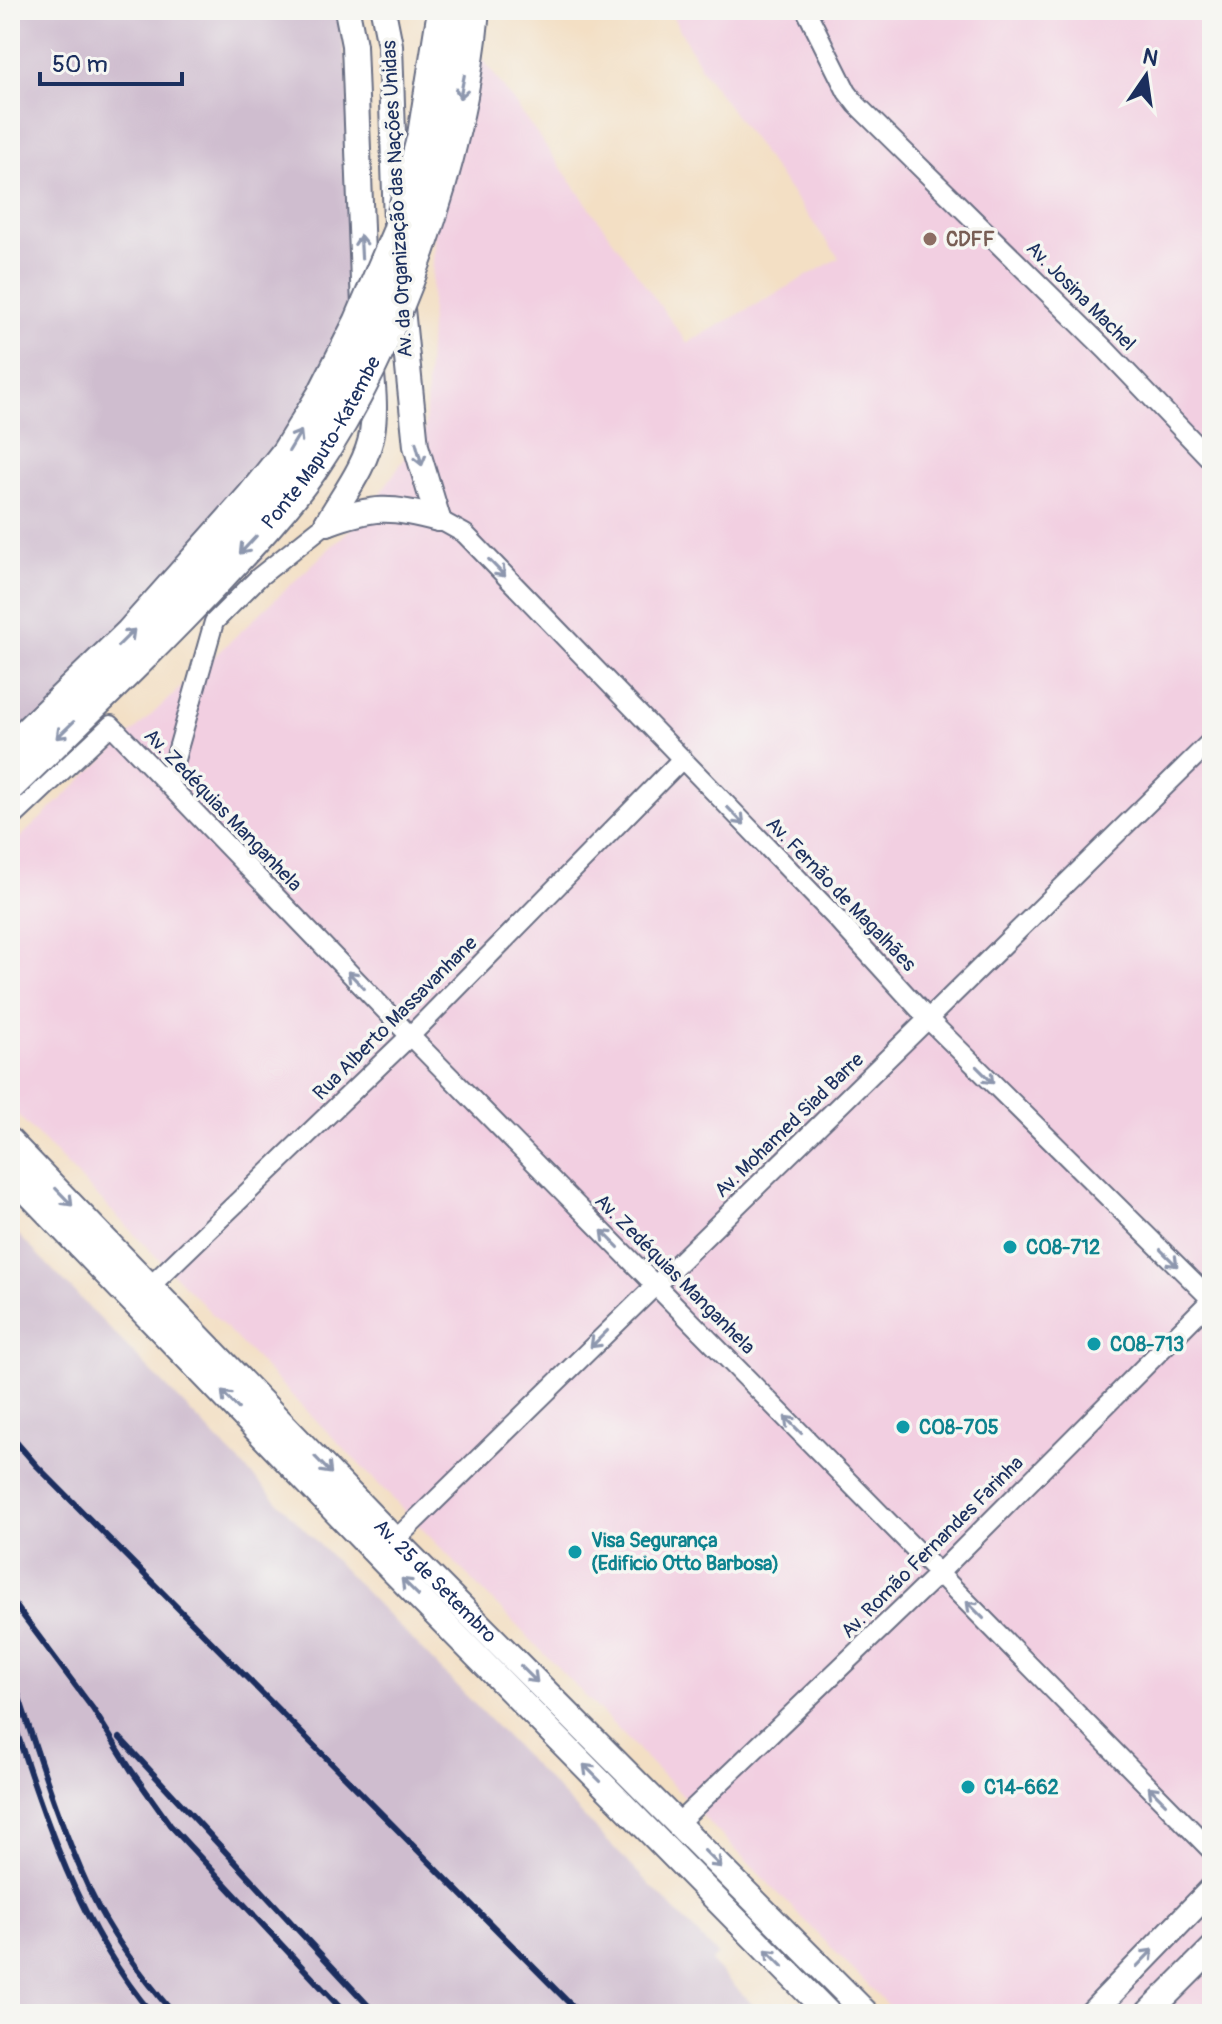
<svg xmlns="http://www.w3.org/2000/svg" width="1222" height="2024" font-family="Pangolin,sans-serif">
<rect width="100%" height="100%" fill="#f6f6f2"/>
<filter id="ink" filterUnits="userSpaceOnUse"><feTurbulence type="fractalNoise" baseFrequency=".0125" numOctaves="2"/><feDisplacementMap in="SourceGraphic" scale="16" xChannelSelector="R" yChannelSelector="G"/><feConvolveMatrix kernelMatrix="1 2 1 2 8 2 1 2 1" color-interpolation-filters="sRGB"/></filter>
<filter id="wash" filterUnits="userSpaceOnUse"><feTurbulence type="fractalNoise" baseFrequency=".006" numOctaves="4" result="noise"/><feDisplacementMap in="SourceGraphic" scale="32" xChannelSelector="R" yChannelSelector="G"/><feGaussianBlur stdDeviation="1.8" result="paint"/><feColorMatrix in="noise" values="0 0 0 0 0 0 0 0 0 0 0 0 0 0 0 0 0 1.4 0 .05"/><feComposite in="paint" operator="in"/></filter>
<g filter="url(#wash)">
<rect width="100%" height="100%" fill="#f3dfc4"/>
<polygon fill="#f2cfe1" points="669,10 1212,10 1212,2014 896,2014 10,1107 10,847 363,517 425,430 441,93 483,59 687,343 839,258 702,70"/>
<g fill="#cfbdcf">
<polygon points="10,10 338,10 348,78 354,311 330,422 261,561 25,778 10,786"/>
<polygon points="10,1226 718,1955 711,1962 762,2014 10,2014"/>
</g>
</g>
<g filter="url(#ink)">
<g fill="none" stroke-linecap="round" stroke-linejoin="round">
<g stroke="#676d82" stroke-width="22">
<g id="street">
<polyline points="806,10 847,92 857,105 1106,350 1212,461"/>
<polyline points="438,519 465,534 836,918 929,1020 1212,1300"/>
<polyline points="168,784 214,622 259,577 327,523"/>
<polyline points="10,820 111,725 410,1036 1212,1851"/>
<polyline points="142,1294 410,1036 681,760"/>
<path d="M 395,1540 C 667,1272 941,1008 1212,740"/>
<polyline points="678,1823 939,1573 1212,1299"/>
</g>
</g>
<g stroke="#676d82" stroke-width="28">
<g id="secondary">
<polyline points="347,10 354,45 364,307"/>
<polyline points="383,10 390,45 396,223"/>
<polyline points="401,299 416,446 438,519"/>
<path d="M 327,523 C 343,495 367,465 372,433 C 376,410 373,386 371,363"/>
<path d="M 327,523 C 373,506 391,506 438,519"/>
<path id="s1" d="M 10,1141 L 395,1540 L 867,2014"/>
<polyline points="10,1174 386,1564 829,2014"/>
<polyline points="1091,2014 1212,1889"/>
<polyline points="1147,2014 1212,1949"/>
</g>
</g>
<use href="#street" stroke="#fff" stroke-width="18"/>
<use href="#secondary" stroke="#fff" stroke-width="24"/>
<g stroke="#1b2f5e" stroke-width="6">
<polyline points="10,1435 37,1466 580,2014"/>
<polyline points="10,1598 93,1709 131,1770 170,1825 346,2014"/>
<path d="M 10,1670 C 35,1744 58,1822 91,1893 C 112,1937 143,1978 174,2014"/>
<path d="M 10,1711 C 44,1817 79,1927 152,2014"/>
<polyline points="120,1738 376,2014"/>
</g>
<g stroke="#676d82" stroke-width="36" stroke-linecap="butt">
<g id="highway-bridge">
<polyline points="10,751 131,634 252,498 287,454 323,396 360,323 399,232 424,135 444,10"/>
<path id="s2" d="M 10,784 C 81,715 153,647 220,575 C 252,541 284,507 311,469 C 396,344 460,160 473,10"/>
</g>
</g>
<use href="#highway-bridge" stroke="#fff" stroke-width="32"/>
</g>
<defs><path id="oneway-shaft" d="M-6 0H5M1.5-3L5.5 0L1.5 3" fill="none" stroke-width="1.6" stroke-linecap="round" stroke-linejoin="round" transform="scale(2)"/></defs>
<g stroke="#8d97ae">
<use href="#oneway-shaft" transform="translate(462 87) rotate(101)"/>
<use href="#oneway-shaft" transform="translate(361 247) rotate(-93)"/>
<use href="#oneway-shaft" transform="translate(295 441) rotate(-59)"/>
<use href="#oneway-shaft" transform="translate(419 454) rotate(75)"/>
<use href="#oneway-shaft" transform="translate(248 545) rotate(133)"/>
<use href="#oneway-shaft" transform="translate(497 568) rotate(46)"/>
<use href="#oneway-shaft" transform="translate(126 638) rotate(-45)"/>
<use href="#oneway-shaft" transform="translate(65 730) rotate(136)"/>
<use href="#oneway-shaft" transform="translate(736 816) rotate(46)"/>
<use href="#oneway-shaft" transform="translate(356 980) rotate(-134)"/>
<use href="#oneway-shaft" transform="translate(985 1075) rotate(45)"/>
<use href="#oneway-shaft" transform="translate(64 1197) rotate(46)"/>
<use href="#oneway-shaft" transform="translate(610 1239) rotate(-135)"/>
<use href="#oneway-shaft" transform="translate(1169 1258) rotate(45)"/>
<use href="#oneway-shaft" transform="translate(599 1339) rotate(135)"/>
<use href="#oneway-shaft" transform="translate(230 1400) rotate(-134)"/>
<use href="#oneway-shaft" transform="translate(793 1425) rotate(-135)"/>
<use href="#oneway-shaft" transform="translate(323 1465) rotate(46)"/>
<use href="#oneway-shaft" transform="translate(410 1587) rotate(-135)"/>
<use href="#oneway-shaft" transform="translate(975 1610) rotate(-135)"/>
<use href="#oneway-shaft" transform="translate(529 1674) rotate(45)"/>
<use href="#oneway-shaft" transform="translate(592 1773) rotate(-135)"/>
<use href="#oneway-shaft" transform="translate(1157 1795) rotate(-135)"/>
<use href="#oneway-shaft" transform="translate(713 1859) rotate(45)"/>
<use href="#oneway-shaft" transform="translate(774 1958) rotate(-135)"/>
<use href="#oneway-shaft" transform="translate(1145 1958) rotate(-46)"/>
</g>
</g>
<circle fill="#8d6e63" stroke="#f6f6f2" stroke-width="3" cx="930" cy="239" r="8"/>
<g fill="#0f9aa8" stroke="#f6f6f2" stroke-width="3">
<circle cx="1010" cy="1247" r="8"/>
<circle cx="1094" cy="1344" r="8"/>
<circle cx="903" cy="1427" r="8"/>
<circle cx="575" cy="1552" r="8"/>
<circle cx="968" cy="1787" r="8"/>
</g>
<g text-anchor="middle" dominant-baseline="central" stroke-width="7" stroke-linejoin="round" paint-order="stroke">
<g font-size="20" fill="#1b2f5e" stroke="#f6f6f2">
<text transform="translate(397 199) rotate(-93)">Av. da Organização das Nações Unidas</text>
<text transform="translate(1081 296) rotate(45)">Av. Josina Machel</text>
<text stroke="none"><textPath href="#s2" startOffset="464">Ponte Maputo-Katembe</textPath></text>
<text transform="translate(223 810) rotate(46)">Av. Zedéquias Manganhela</text>
<text transform="translate(841 894) rotate(46)">Av. Fernão de Magalhães</text>
<text transform="translate(395 1018) rotate(-45)">Rua Alberto Massavanhane</text>
<text transform="translate(789 1125) rotate(-44)">Av. Mohamed Siad Barre</text>
<text transform="translate(675 1274) rotate(45)">Av. Zedéquias Manganhela</text>
<text transform="translate(932 1547) rotate(-45)">Av. Romão Fernandes Farinha</text>
<text stroke="none"><textPath href="#s1" startOffset="612">Av. 25 de Setembro</textPath></text>
</g>
<g font-size="20" font-weight="bold" fill="#785e54" stroke="#f6f6f2" text-anchor="start">
<text x="946" y="239">CDFF</text>
</g>
<g font-size="20" font-weight="bold" fill="#0d838f" stroke="#f6f6f2" text-anchor="start">
<text x="1026" y="1247">C08-712</text>
<text x="1110" y="1344">C08-713</text>
<text x="919" y="1427">C08-705</text>
<text x="591" y="1540">Visa Segurança<tspan x="591" dy="23">(Edificio Otto Barbosa)</tspan></text>
<text x="984" y="1787">C14-662</text>
</g>
</g>
<rect width="1222" height="2024" fill="none" stroke="#f6f6f2" stroke-width="40"/>
<g transform="translate(1146 76) rotate(13)" stroke="#f6f6f2" stroke-width="6" paint-order="stroke">
<path d="M0-6L14 30L0 20L-14 30Z" fill="#1b2f5e"/>
<text y="-12" font-size="22" font-weight="bold" text-anchor="middle" fill="#1b2f5e">N</text>
</g>
<path d="M40 72v12h142v-12" fill="none" stroke="#1b2f5e" stroke-width="4"/>
<text x="52" y="72" font-size="24" fill="#1b2f5e" stroke="#f6f6f2" stroke-width="6" paint-order="stroke">50 m</text>
</svg>
